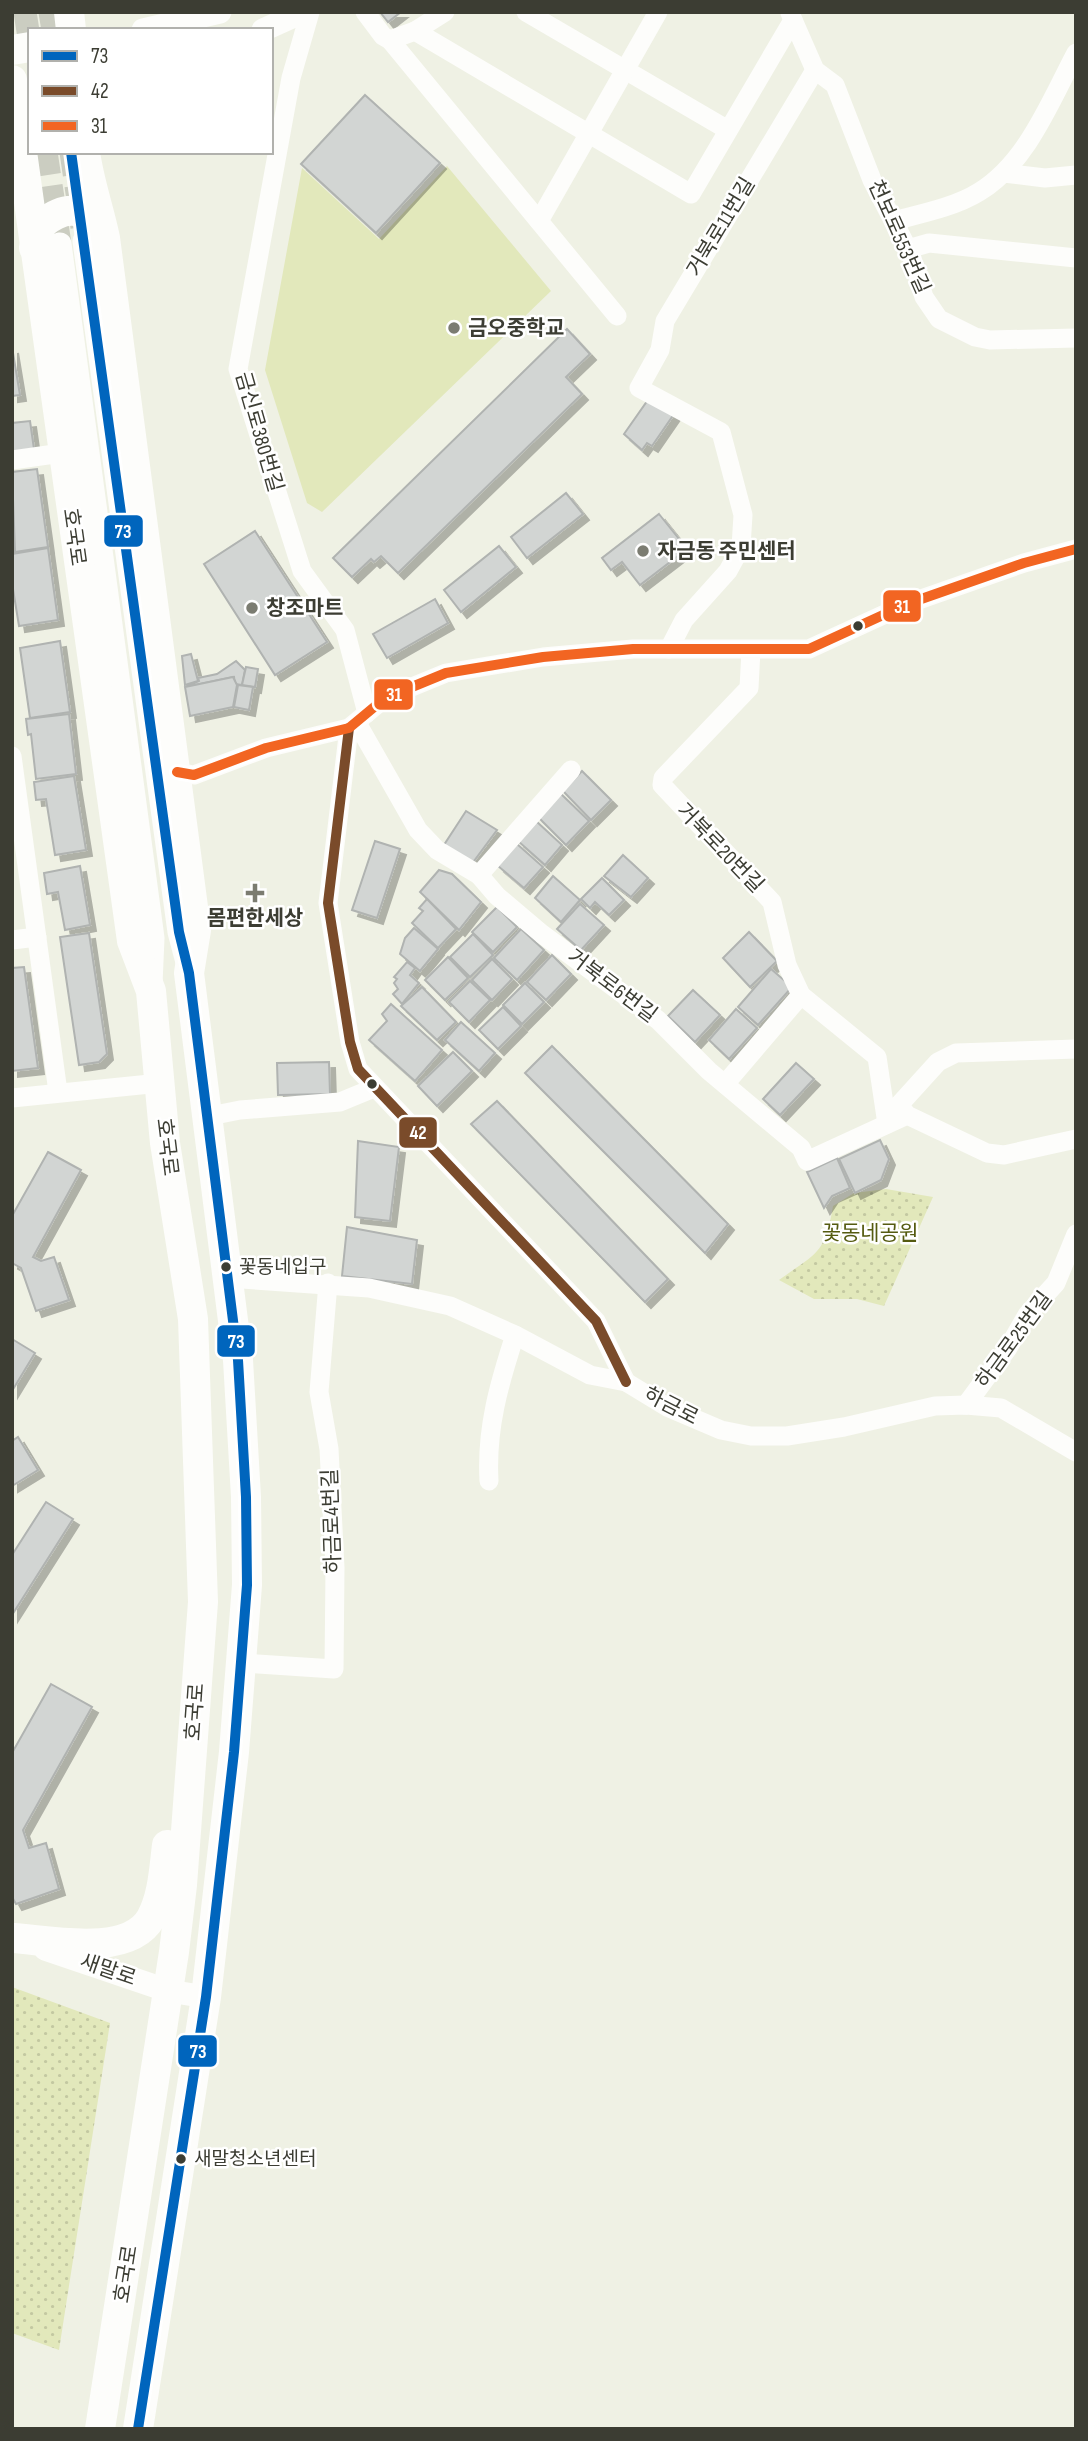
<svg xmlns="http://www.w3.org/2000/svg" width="1088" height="2441" font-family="'Sofia Sans Condensed','Noto Sans KR',sans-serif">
<defs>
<pattern id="grass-dots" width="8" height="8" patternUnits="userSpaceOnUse" patternTransform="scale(1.75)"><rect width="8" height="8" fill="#e2e8bb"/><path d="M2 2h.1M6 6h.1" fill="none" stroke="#c3c8a1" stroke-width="1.8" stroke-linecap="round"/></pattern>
<filter id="shadow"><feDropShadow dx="6" dy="6" stdDeviation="0" flood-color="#0004"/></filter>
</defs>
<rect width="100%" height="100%" fill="#eff1e4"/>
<g fill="url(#grass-dots)">
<path d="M 886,1189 L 933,1197 L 884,1306 L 857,1299 L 814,1299 L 779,1280 C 816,1253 825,1255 833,1206 L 854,1193 Z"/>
<polygon points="12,1987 110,2023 59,2350 12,2333"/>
</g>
<polygon fill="#e2e8bb" points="447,166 551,291 322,512 307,503 265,370 302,168 379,239"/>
<g fill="#d2d5d3" stroke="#b0b3b1" stroke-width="2" filter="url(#shadow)">
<polygon points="380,12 401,12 388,22"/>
<polygon points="365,95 440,163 376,233 301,164"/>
<polygon points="567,329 590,354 566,377 582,394 398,573 381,556 374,562 371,559 352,577 333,558"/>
<polygon points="12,347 20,395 12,396"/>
<polygon points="650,397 674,414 652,446 647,443 642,450 624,434"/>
<polygon points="30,421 34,449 12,452 12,423"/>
<polygon points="37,469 48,547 15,552 12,472"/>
<polygon points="566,493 583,514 527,558 511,537"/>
<polygon points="659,514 687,549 640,585 622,562 611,570 602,558"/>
<polygon points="255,531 327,642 275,675 204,564"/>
<polygon points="499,546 516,567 461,612 444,590"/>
<polygon points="48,548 58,620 19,626 12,583 12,554"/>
<polygon points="435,599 448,623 387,658 373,634"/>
<polygon points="60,641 70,712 30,718 20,648"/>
<polygon points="191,654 198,681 185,685 182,656"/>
<polygon points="236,661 245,670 242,685 235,684 234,677 185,687 199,681 198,678 217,674"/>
<polygon points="246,667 258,669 255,687 242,685"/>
<polygon points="233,677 237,685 233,707 190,716 185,687"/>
<polygon points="238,685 253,687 249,710 234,707"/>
<polygon points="69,714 76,774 36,779 31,734 28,735 26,719"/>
<polygon points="582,771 611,800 591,820 563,791"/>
<polygon points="74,776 86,850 55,855 46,799 36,800 34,782"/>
<polygon points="559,792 589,821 566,845 537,816"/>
<polygon points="466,811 497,830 471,865 442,848"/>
<polygon points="536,821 562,845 545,865 518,841"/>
<polygon points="375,841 400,849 377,918 352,910"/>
<polygon points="517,844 543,867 524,888 498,866"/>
<polygon points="623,855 648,878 631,897 604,876"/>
<polygon points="80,866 90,925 65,930 58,892 47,894 44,873"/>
<polygon points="439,870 452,874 481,902 459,930 420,892"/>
<polygon points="553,876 580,900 561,922 535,898"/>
<polygon points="602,878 624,900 609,915 595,902 590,908 581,899"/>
<polygon points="427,899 456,929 438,948 412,923 423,911 419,908"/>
<polygon points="580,904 604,925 581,950 557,929"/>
<polygon points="497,907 517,927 493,952 472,932"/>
<polygon points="414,928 438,949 420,971 400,954 405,938"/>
<polygon points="521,929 544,950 517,980 494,958"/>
<polygon points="749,932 777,961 750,987 723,958"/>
<polygon points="89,933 107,1054 99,1062 79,1065 60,937"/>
<polygon points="473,934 493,955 470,977 450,957"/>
<polygon points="552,955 571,974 546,1000 527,982"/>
<polygon points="448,957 468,978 445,1000 425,980"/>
<polygon points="492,959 512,979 492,1000 472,980"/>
<polygon points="407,962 415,968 410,975 419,983 402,1004 393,994 398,989 394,983 397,979 394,977"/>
<polygon points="24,967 38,1068 12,1071 12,968"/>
<polygon points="771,969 792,987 758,1025 738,1007"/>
<polygon points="470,981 490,1000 469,1022 449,1002"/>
<polygon points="525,983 544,1002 522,1024 503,1005"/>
<polygon points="422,987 456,1022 437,1040 401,1006"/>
<polygon points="693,990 720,1015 695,1042 668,1016"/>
<polygon points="391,1004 442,1050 415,1081 369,1040 387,1021 382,1014"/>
<polygon points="503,1007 521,1026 498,1049 479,1030"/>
<polygon points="736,1009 757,1028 729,1059 709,1040"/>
<polygon points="461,1022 495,1053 479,1071 445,1040"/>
<polygon points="552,1046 728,1224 705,1253 525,1073"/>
<polygon points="453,1052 472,1071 437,1106 418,1086"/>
<polygon points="329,1062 330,1094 278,1095 277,1063"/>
<polygon points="796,1063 814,1079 780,1115 763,1099"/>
<polygon points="497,1101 668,1279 645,1302 471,1124"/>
<polygon points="880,1140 889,1159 881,1180 855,1193 839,1159"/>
<polygon points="358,1141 399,1147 390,1221 355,1217"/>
<polygon points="48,1152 81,1170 33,1257 41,1261 54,1257 69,1300 36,1311 21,1268 12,1263 12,1216"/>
<polygon points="837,1158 850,1188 832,1196 824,1208 807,1172"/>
<polygon points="347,1227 417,1240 412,1284 342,1276"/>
<polygon points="12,1339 35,1353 12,1391"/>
<polygon points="18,1437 38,1470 12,1486 12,1441"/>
<polygon points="46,1502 73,1519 12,1615 12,1555"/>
<polygon points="51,1684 92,1707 23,1830 29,1848 46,1843 59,1889 16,1904 12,1897 12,1753"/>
</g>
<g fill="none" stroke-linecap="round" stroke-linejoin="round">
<g stroke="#cbcdc1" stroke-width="23" stroke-dasharray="23 11" stroke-linecap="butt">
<polyline points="25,12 30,44"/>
<polyline points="50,12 53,30"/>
<polyline points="46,152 60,244"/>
<polyline points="71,152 82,227"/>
</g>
<g stroke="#fdfdfb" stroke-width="19">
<polyline points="310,12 291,78 238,369 302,571 345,630 367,713"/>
<polyline points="365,12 383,36 390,40 415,31 445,12"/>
<polyline points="526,12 728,130"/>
<polyline points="790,13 815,70 835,85 872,180 911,255 924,297 939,319 975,337 990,340 1076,338"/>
<polyline points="415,31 691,194 793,20"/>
<polyline points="390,40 617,316"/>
<polyline points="1004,173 1045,178 1076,175"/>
<polyline points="539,221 658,12"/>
<path d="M 893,221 C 920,214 955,207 979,192 C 1027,163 1051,100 1076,53"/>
<polyline points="908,249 929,243 1076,258"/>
<polyline points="12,460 62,453"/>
<polyline points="669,649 684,620 728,571 741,547 743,515 721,432 639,388 660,350 665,321 815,70"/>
<polyline points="751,650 749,688 663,778 662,785 772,902 787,965 801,995 877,1057 887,1124"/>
<polyline points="357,723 418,830 437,850 479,875 497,896 542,934 658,1020 709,1071 801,1148 807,1161 907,1115"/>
<polyline points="349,728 328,903 350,1042 358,1069 596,1321 626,1382"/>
<polyline points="12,756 58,1092"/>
<polyline points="177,772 194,775 266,748 349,728 385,698 446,673 543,657 633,649 809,649 907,604 1024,563 1076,549"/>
<polyline points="479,875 571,770"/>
<polyline points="12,940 37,937"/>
<polyline points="1076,1049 956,1053 938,1062 899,1105 907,1115 987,1153 1004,1155 1076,1139"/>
<polyline points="725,1084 801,995"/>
<polyline points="12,1098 160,1083"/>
<polyline points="205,1117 240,1110 340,1102 374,1088"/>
<polyline points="227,1278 369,1288 450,1306 515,1335 590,1375 626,1382 667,1407 721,1430 751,1436 787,1436 844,1427 935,1406 966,1405 1001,1408 1076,1452"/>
<polyline points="966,1405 1008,1348 1027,1315 1056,1283 1076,1234"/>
<path d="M 489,1481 C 486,1429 499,1384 515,1335"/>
<polyline points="242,1663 334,1669 335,1568 329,1449 319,1392 328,1283"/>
</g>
<g stroke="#fdfdfb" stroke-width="23">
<polyline points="143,30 220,12"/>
<polyline points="263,30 303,12"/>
<polyline points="84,241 179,932 188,966"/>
<polyline points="60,244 153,938 151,984"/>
<polyline points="45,1949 169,1991 206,1997"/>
</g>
<g stroke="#fdfdfb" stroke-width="30">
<polyline points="69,12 71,30"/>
<polyline points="12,50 30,47"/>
<polyline points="12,80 132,941 151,991 165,1143 193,1319 203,1602 182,1885 174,1952 100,2429"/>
<path d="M 85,152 C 89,182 99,209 105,238 L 196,930 L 189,973 L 238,1360 L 246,1497 L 247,1585 L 234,1752 L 206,1997 L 138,2429"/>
<path d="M 34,248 L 42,224 C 66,204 89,206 103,235"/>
<path d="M 14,1938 C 52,1941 129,1957 151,1918 C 163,1896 164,1869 167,1845"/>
</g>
<g stroke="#fff" stroke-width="16">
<polyline id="bus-1" points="71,152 179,932 189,973 238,1360 246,1497 247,1585 234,1752 206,1997 138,2429"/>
</g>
<g stroke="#fff" stroke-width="16">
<polyline id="bus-2" points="349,728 328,903 350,1042 358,1069 596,1321 626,1382"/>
</g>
<g stroke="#fff" stroke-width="16">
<polyline id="bus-3" points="177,772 194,775 266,748 349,728 385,698 446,673 543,657 633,649 809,649 907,604 1024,563 1076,549"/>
</g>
<use href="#bus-1" stroke="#0065bd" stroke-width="10"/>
<use href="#bus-2" stroke="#7a4b2a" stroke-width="10"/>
<use href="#bus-3" stroke="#f26522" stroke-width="10"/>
</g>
<g fill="#7b7c71" stroke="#fff" stroke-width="2.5">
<circle cx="454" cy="328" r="7"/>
<circle cx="643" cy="551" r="7"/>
<circle cx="252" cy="608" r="7"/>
<path d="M251.5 882.5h7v7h7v7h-7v7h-7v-7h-7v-7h7z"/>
</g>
<g fill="#3c3d33" stroke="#fff" stroke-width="2.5">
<circle cx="858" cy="626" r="6"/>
<circle cx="372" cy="1084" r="6"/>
<circle cx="226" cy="1267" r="6"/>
<circle cx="181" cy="2159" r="6"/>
</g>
<g text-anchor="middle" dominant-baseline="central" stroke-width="5" stroke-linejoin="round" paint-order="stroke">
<g font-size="19" fill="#3c3d33" stroke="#fff" text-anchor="start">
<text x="239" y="1267">꽃동네입구</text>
<text x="194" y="2159">새말청소년센터</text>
</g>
<g font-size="21" fill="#3c3d33" stroke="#fff">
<text transform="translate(721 227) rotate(-59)">거북로11번길</text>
<text transform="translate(899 237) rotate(66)">천보로553번길</text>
<text transform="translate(259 432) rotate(74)">금신로380번길</text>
<text transform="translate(74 537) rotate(82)">호국로</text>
<text transform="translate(720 848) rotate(46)">거북로20번길</text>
<text transform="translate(612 986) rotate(37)">거북로6번길</text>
<text transform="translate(167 1147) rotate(83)">호국로</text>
<text transform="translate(1014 1340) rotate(-54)">하금로25번길</text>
<text transform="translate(671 1406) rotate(27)">하금로</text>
<text transform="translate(332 1521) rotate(-92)">하금로4번길</text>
<text transform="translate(195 1712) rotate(-86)">호국로</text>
<text transform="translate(108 1970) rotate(19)">새말로</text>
<text transform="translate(126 2274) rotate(-81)">호국로</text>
</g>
<g font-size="21" font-weight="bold" fill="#3c3d33" stroke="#fff" text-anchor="start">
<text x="468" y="328">금오중학교</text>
<text x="657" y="551">자금동 주민센터</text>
<text x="266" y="608">창조마트</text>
<text x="255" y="918" text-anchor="middle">몸편한세상</text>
</g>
<g font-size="21" fill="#555b11" stroke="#fff">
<text x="870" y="1233">꽃동네공원</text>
</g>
</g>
<g stroke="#fff" stroke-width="2.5">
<rect x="103" y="514" width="41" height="34" rx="7" fill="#0065bd"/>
<rect x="882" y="589" width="40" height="34" rx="7" fill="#f26522"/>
<rect x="373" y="678" width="41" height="33" rx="7" fill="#f26522"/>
<rect x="398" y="1116" width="40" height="33" rx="7" fill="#7a4b2a"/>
<rect x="216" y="1324" width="40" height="34" rx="7" fill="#0065bd"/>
<rect x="177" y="2034" width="41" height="34" rx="7" fill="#0065bd"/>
</g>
<g font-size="19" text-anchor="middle" font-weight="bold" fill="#fff">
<text x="123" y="538">73</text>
<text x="902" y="613">31</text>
<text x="394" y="701">31</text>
<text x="418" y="1139">42</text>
<text x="236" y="1348">73</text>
<text x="198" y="2058">73</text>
</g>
<rect width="1088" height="2441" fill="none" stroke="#3c3d33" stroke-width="28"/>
<rect x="28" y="28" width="245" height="126" fill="#ffffff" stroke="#b1b1ad" stroke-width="2"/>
<rect x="42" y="51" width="35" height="10" fill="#0065bd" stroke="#b1b1ad" stroke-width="2"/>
<text x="91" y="63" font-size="21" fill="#3c3d33">73</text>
<rect x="42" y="86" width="35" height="10" fill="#7a4b2a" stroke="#b1b1ad" stroke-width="2"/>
<text x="91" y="98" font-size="21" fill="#3c3d33">42</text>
<rect x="42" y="121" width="35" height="10" fill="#f26522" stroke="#b1b1ad" stroke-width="2"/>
<text x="91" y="133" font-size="21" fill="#3c3d33">31</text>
</svg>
